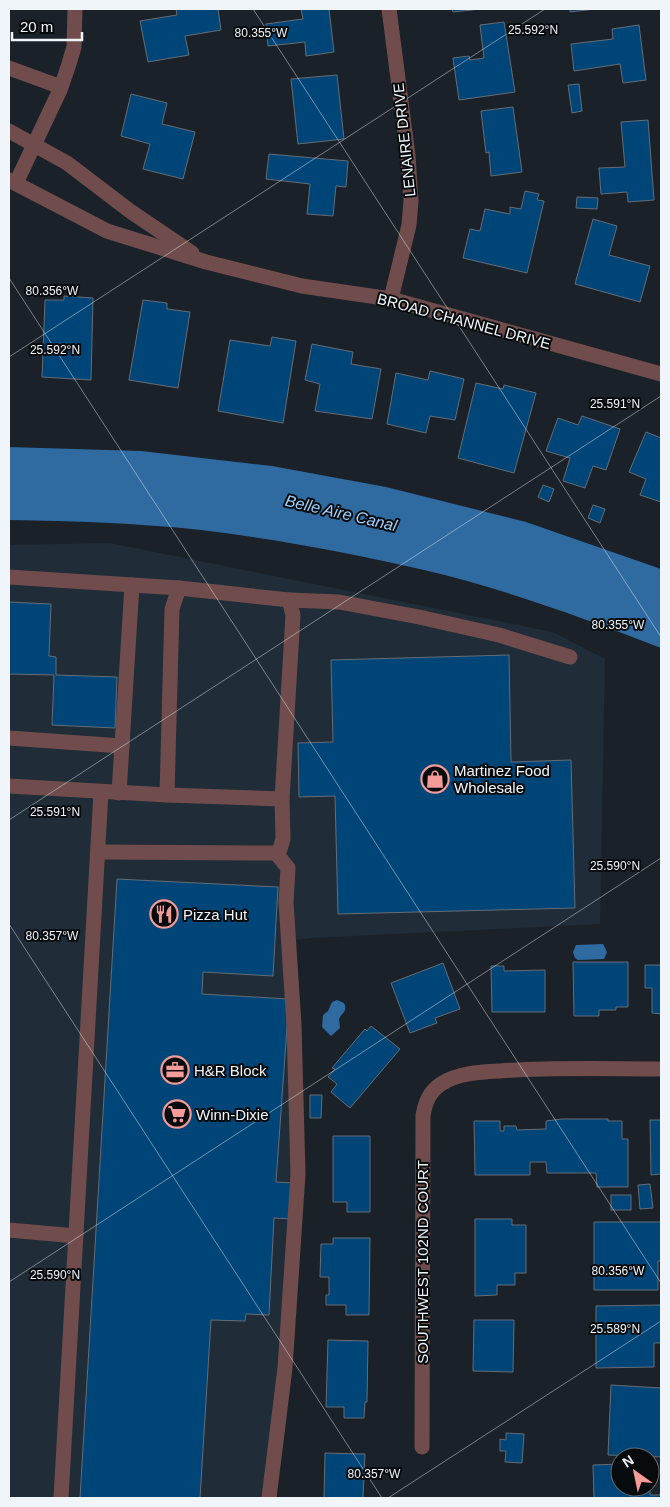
<svg xmlns="http://www.w3.org/2000/svg" width="670" height="1507" font-family="Helvetica,sans-serif">
<rect width="100%" height="100%" fill="#1b2128"/>
<polygon fill="#202c37" points="110,543 553,632 605,659 600,924 312,938 282,941 296,1191 266,1498 9,1498 9,545"/>
<g fill="#2f6ba1">
<path d="M 9,447 L 141,451 L 272,466 L 386,487 L 526,522 L 661,569 L 661,648 C 584,618 505,589 424,570 C 351,553 276,539 201,530 C 137,523 73,521 9,520 Z"/>
<polygon points="603,944 607,952 604,959 578,960 575,958 573,952 576,945"/>
<path d="M 337,1000 L 344,1003 C 348,1011 342,1013 339,1019 L 340,1028 L 331,1036 L 322,1027 L 323,1015 L 328,1011 L 332,1002 Z"/>
</g>
<g fill="#004578" stroke="#656d76">
<polygon points="176,9 218,9 221,30 185,36 189,55 148,62 140,21 177,15"/>
<polygon points="301,9 329,9 334,52 306,56 305,42 268,46 266,24 303,19"/>
<polygon points="452,9 481,9 453,12"/>
<polygon points="570,9 595,9 570,12"/>
<polygon points="504,22 515,92 459,100 453,58 469,56 470,60 484,58 480,25"/>
<polygon points="639,25 646,80 623,83 620,64 574,71 571,44 613,39 612,29"/>
<polygon points="337,75 344,139 298,144 291,79"/>
<polygon points="579,84 582,111 572,113 568,85"/>
<polygon points="131,94 167,103 162,124 195,132 183,179 143,169 150,144 121,136"/>
<polygon points="513,107 522,172 491,176 489,152 486,153 481,111"/>
<polygon points="648,120 654,200 628,202 627,192 601,194 599,168 625,167 621,122"/>
<polygon points="269,154 348,161 346,187 336,186 333,216 307,214 310,184 266,179"/>
<polygon points="525,191 539,194 537,200 544,201 527,273 463,258 470,229 480,231 485,209 510,214 510,207 521,209"/>
<polygon points="577,197 598,198 597,209 576,208"/>
<polygon points="593,219 617,226 609,255 650,266 640,302 575,284"/>
<polygon points="64,296 93,298 91,380 42,377 45,300 64,300"/>
<polygon points="143,300 167,303 167,309 190,312 178,388 129,380"/>
<polygon points="272,337 296,341 283,423 218,411 230,340 270,346"/>
<polygon points="312,344 353,352 351,364 381,369 372,419 315,411 320,384 305,380"/>
<polygon points="430,371 464,379 455,420 430,416 426,433 387,424 396,373 428,380"/>
<polygon points="476,383 503,389 504,385 536,393 514,473 458,458"/>
<polygon points="582,416 620,429 606,470 593,466 585,488 563,481 570,458 546,451 558,418 578,425"/>
<polygon points="646,432 661,438 661,502 640,495 646,479 629,472"/>
<polygon points="543,485 554,489 549,502 538,497"/>
<polygon points="593,505 605,509 600,523 588,518"/>
<polygon points="9,602 51,604 49,656 56,657 56,675 117,677 115,728 52,725 54,675 9,674"/>
<polygon points="509,655 511,762 571,760 575,908 338,914 335,796 299,797 298,743 333,742 331,660"/>
<polygon points="117,879 278,887 273,976 203,972 202,994 289,999 276,1182 294,1183 292,1219 274,1218 269,1315 246,1314 245,1321 211,1320 200,1498 80,1498"/>
<polygon points="573,962 628,962 628,1007 616,1007 616,1010 599,1010 599,1016 574,1016"/>
<polygon points="443,963 460,1009 435,1018 437,1023 410,1033 391,983"/>
<polygon points="645,965 661,965 661,1014 652,1013 652,988 645,988"/>
<polygon points="491,966 504,966 504,971 545,970 545,1012 492,1012"/>
<polygon points="371,1026 400,1049 350,1108 331,1092 337,1084 328,1077 335,1069 332,1068 365,1029 367,1031"/>
<polygon points="310,1095 322,1095 321,1118 310,1118"/>
<polygon points="562,1119 608,1119 608,1121 622,1121 622,1139 628,1139 628,1187 597,1187 596,1173 547,1173 546,1162 530,1162 530,1175 475,1175 474,1121 500,1121 500,1131 504,1131 504,1126 516,1126 517,1130 546,1129 546,1121"/>
<polygon points="650,1120 661,1120 661,1174 651,1175"/>
<polygon points="333,1136 370,1136 370,1212 347,1212 347,1202 333,1202"/>
<polygon points="650,1184 653,1208 640,1209 638,1185"/>
<rect x="611" y="1195" width="20" height="15"/>
<polygon points="475,1219 512,1219 512,1225 526,1225 526,1273 515,1273 515,1285 497,1285 497,1295 475,1296"/>
<polygon points="594,1222 661,1222 661,1261 658,1261 658,1290 594,1290"/>
<polygon points="333,1238 370,1238 369,1315 346,1315 346,1305 326,1305 326,1295 329,1295 329,1277 320,1277 321,1244 333,1244"/>
<polygon points="661,1305 661,1343 654,1343 654,1367 596,1368 596,1306"/>
<polygon points="474,1320 514,1320 513,1372 473,1371"/>
<polygon points="328,1340 368,1341 367,1402 365,1402 364,1418 344,1418 344,1407 326,1407"/>
<polygon points="611,1385 661,1388 661,1457 608,1455"/>
<polygon points="506,1433 524,1434 522,1463 505,1462 506,1451 500,1451 500,1439 506,1440"/>
<polygon points="325,1453 365,1454 363,1498 324,1498"/>
<polygon points="620,1464 620,1487 650,1487 650,1495 660,1495 661,1489 661,1498 594,1498 593,1465"/>
</g>
<g fill="none" stroke-linecap="round" stroke-linejoin="round">
<g stroke="#704d4c" stroke-width="15">
<polyline points="389,9 408,156 411,201 409,225 391,299"/>
<polyline points="9,68 61,87"/>
<polyline points="9,131 67,163 130,211 192,253"/>
<polyline points="9,180 107,231 206,262 302,286 391,299 661,374"/>
<polyline points="16,183 60,90 68,67 74,47 75,9"/>
<polyline points="9,577 179,588"/>
<polyline points="289,600 339,602 419,617 499,635 570,657"/>
<polyline points="9,738 122,746"/>
<polyline points="9,786 167,795 282,799"/>
<polyline points="119,793 132,585"/>
<polyline points="98,852 276,853 280,849 283,839 282,799 293,615 289,600 179,588 172,609 167,795"/>
<polyline points="9,1230 76,1236"/>
<path d="M 422,1447 L 423,1116 C 425,1103 429,1092 441,1084 C 457,1073 481,1072 500,1071 C 554,1067 608,1069 661,1069"/>
<polyline points="61,1498 101,792"/>
<polyline points="269,1498 285,1368 298,1174 294,1025 286,902 288,868 276,853"/>
</g>
</g>
<path fill="none" stroke="#f0f5fa" stroke-width="1" stroke-opacity="0.45" d="M 253,9 L 661,637M 9,278 L 661,1283M 9,357 L 545,9M 9,820 L 661,396M 9,924 L 382,1498M 9,1282 L 661,858M 388,1498 L 661,1321"/>
<defs>
<g id="shop-ring" transform="scale(1.4375)"><circle r="9.5" fill="#080b0d" stroke="#f59b98" stroke-width="1.5"/><path d="M-5-2.5h2.3a2.7 3.5 0 0 1 5.4 0H5L5.5 6h-11ZM-1.5-2.5h3a1.5 2.3 0 0 0-3 0Z" fill="#f59b98"/></g>
<g id="restaurant-ring" transform="scale(1.4375)"><circle r="9.5" fill="#080b0d" stroke="#f59b98" stroke-width="1.5"/><path d="M-5-6h1v4h1v-4h1v4h1v-4h1v5L-1.5 .5V6h-2V.5L-5-1ZM5-6V6H3V1.5H1.5Q1.5-4 5-6Z" fill="#f59b98"/></g>
<g id="office-ring" transform="scale(1.4375)"><circle r="9.5" fill="#080b0d" stroke="#f59b98" stroke-width="1.5"/><path d="M-6-3h4V-5.5h4V-3h4V5H-6ZM-1-4.5V-3h2v-1.5ZM-6 0V1H6V0Z" fill="#f59b98"/></g>
<g id="supermarket-ring" transform="scale(1.4375)"><circle r="9.5" fill="#080b0d" stroke="#f59b98" stroke-width="1.5"/><path d="M-6-5.5h2.5l.6 2H6L4.5 2H-2.5L-4.4-4H-6ZM-1.5 3.2a1.3 1.3 0 1 0 .1 0ZM3 3.2a1.3 1.3 0 1 0 .1 0Z" fill="#f59b98"/></g>
</defs>
<g fill-rule="evenodd">
<use href="#shop-ring" x="435" y="779"/>
<use href="#restaurant-ring" x="164" y="914"/>
<use href="#office-ring" x="175" y="1070"/>
<use href="#supermarket-ring" x="177" y="1114"/>
</g>
<g text-anchor="middle" dominant-baseline="central" stroke-width="4" stroke-linejoin="round" paint-order="stroke">
<g font-size="15" fill="#f0f5fa" stroke="#080b0d">
<text transform="translate(404 140) rotate(-96)">LENAIRE DRIVE</text>
<text transform="translate(464 321) rotate(15)">BROAD CHANNEL DRIVE</text>
<text transform="translate(422 1262) rotate(-90)">SOUTHWEST 102ND COURT</text>
</g>
<g font-size="15" fill="#f0f5fa" stroke="#080b0d" text-anchor="start">
<text x="454" y="770">Martinez Food<tspan x="454" dy="17">Wholesale</tspan></text>
<text x="183" y="914">Pizza Hut</text>
<text x="194" y="1070">H&amp;R Block</text>
<text x="196" y="1114">Winn-Dixie</text>
</g>
<g font-size="16" font-style="italic" fill="#a1d0fe" stroke="#080b0d">
<text transform="translate(341 513) rotate(13)">Belle Aire Canal</text>
</g>
</g>
<g font-size="12" text-anchor="middle" fill="#f0f5fa" stroke="#080b0d" stroke-width="4" stroke-linejoin="round" paint-order="stroke">
<text x="533" y="34">25.592°N</text>
<text x="261" y="37">80.355°W</text>
<text x="52" y="295">80.356°W</text>
<text x="55" y="354">25.592°N</text>
<text x="615" y="408">25.591°N</text>
<text x="618" y="629">80.355°W</text>
<text x="55" y="816">25.591°N</text>
<text x="615" y="870">25.590°N</text>
<text x="52" y="940">80.357°W</text>
<text x="618" y="1275">80.356°W</text>
<text x="55" y="1279">25.590°N</text>
<text x="615" y="1333">25.589°N</text>
<text x="374" y="1478">80.357°W</text>
</g>
<rect width="670" height="1507" fill="none" stroke="#f0f5fa" stroke-width="20"/>
<g transform="translate(635 1472) rotate(327)"><circle r="24" fill="#080b0d" stroke="#65696c"/>
<path d="M0-4L9 19L0 12L-9 19Z" fill="#f59b98"/>
<text y="-8" font-size="14" font-weight="bold" text-anchor="middle" fill="#f0f5fa">N</text>
</g>
<path d="M12 32v8h70v-8" fill="none" stroke="#f0f5fa" stroke-width="2.5"/>
<text x="20" y="32" font-size="15" fill="#f0f5fa" stroke="#080b0d" stroke-width="4" paint-order="stroke">20 m</text>
</svg>
